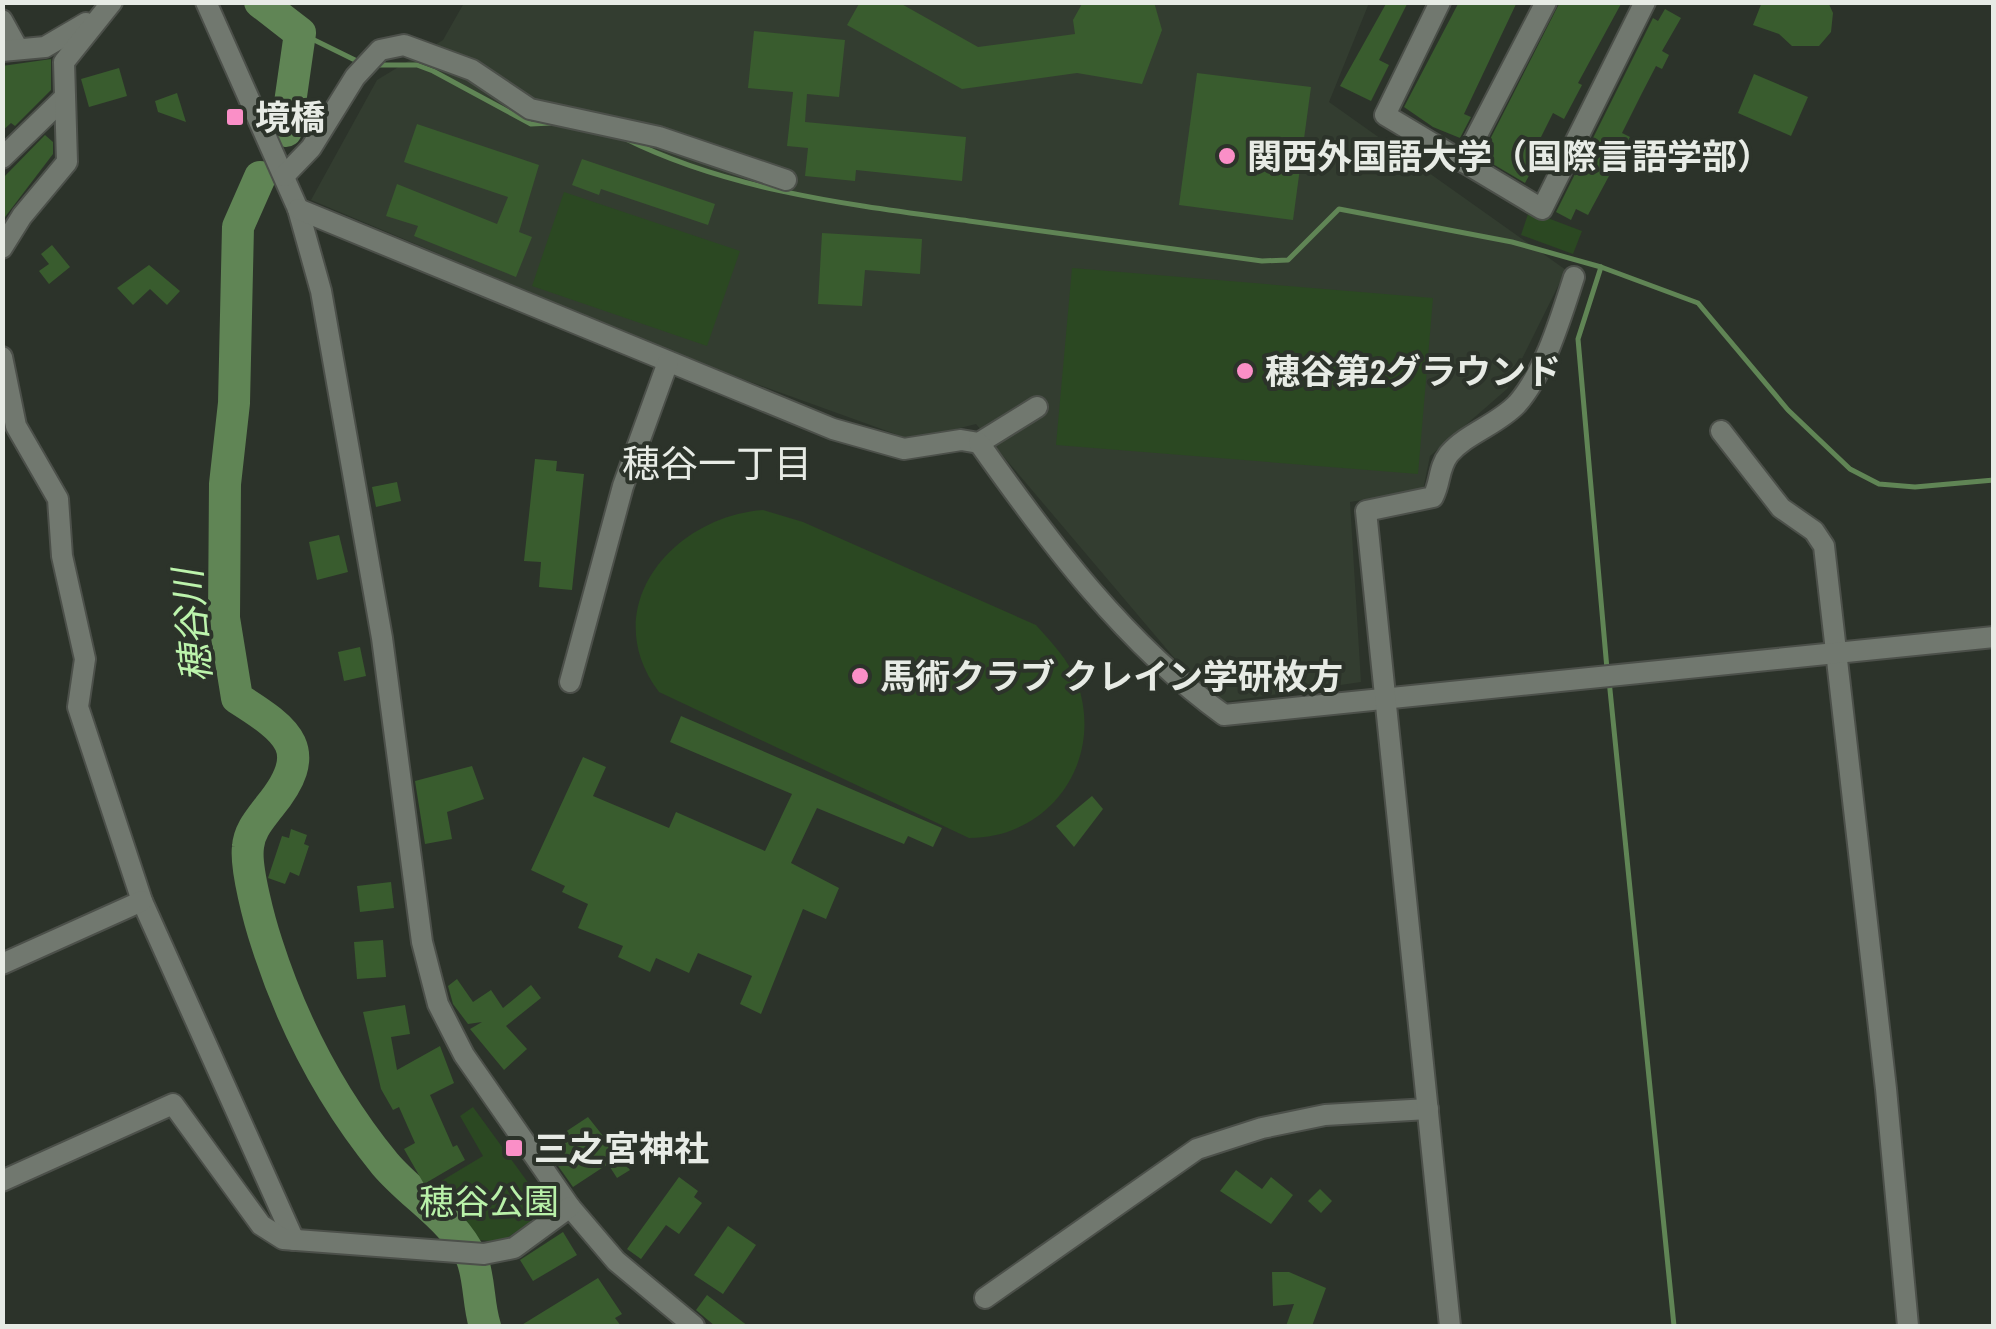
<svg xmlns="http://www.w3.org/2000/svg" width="1996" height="1329" font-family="'Archivo Narrow','Noto Sans JP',sans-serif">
<rect width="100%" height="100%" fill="#2c332a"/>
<polygon fill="#333d30" points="464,3 1369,3 1329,102 1566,270 1507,389 1430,456 1423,490 1350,502 1361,682 1223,702 1187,673 976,424 912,440 704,365 311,200 377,80 443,40"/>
<g fill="#2b4822">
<polygon points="564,192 740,251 707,346 532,286"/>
<polygon points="1529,211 1582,231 1573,254 1521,235"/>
<polygon points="1072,268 1433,298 1418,474 1056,445"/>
<path d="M 763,510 L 803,522 L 1036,625 C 1052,643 1068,659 1077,682 C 1105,760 1051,838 969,838 L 659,692 C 596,609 671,517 763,510 Z"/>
<polygon points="473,1107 548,1210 501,1242 448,1237 423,1192 483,1156 460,1116"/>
</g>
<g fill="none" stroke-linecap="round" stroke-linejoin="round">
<g stroke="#608555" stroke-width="5">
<polyline points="300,33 361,63"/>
<polyline points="377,65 417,65 433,71 531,124 551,123"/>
<path d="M 624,138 C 730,191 852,205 969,221 C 1066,234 1164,247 1262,261 L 1288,260 L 1339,209 L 1512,242 L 1601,267 L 1698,303 L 1788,410 L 1850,469 L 1879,484 L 1915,487 L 1994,480"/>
<polyline points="1601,267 1578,339 1607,669"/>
<polyline points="1609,680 1674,1326"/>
</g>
<g stroke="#608555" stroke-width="32">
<polyline points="260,2 300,33 286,131"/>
<path d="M 260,177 L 238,227 L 234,403 L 225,484 L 224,618 L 237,698 C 289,731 316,750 269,807 C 260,819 249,831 248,847 C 245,868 260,923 267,944 C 293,1025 331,1098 385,1164 C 413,1197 454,1219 472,1259 C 480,1280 478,1305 485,1326"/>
</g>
</g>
<g fill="#395c2e">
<polygon points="860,2 898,2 978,47 1075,34 1073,20 1083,2 1154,2 1162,30 1142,84 1077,73 962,89 847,25"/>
<polygon points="1387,2 1408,2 1379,60 1389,65 1371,101 1340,86"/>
<polygon points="1459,2 1517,2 1464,114 1471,117 1460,138 1433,127 1404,107"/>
<polygon points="1560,2 1622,2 1578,83 1582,85 1564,119 1553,113 1539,141 1546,144 1525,183 1481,157"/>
<polygon points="1762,2 1828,2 1833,13 1831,32 1819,46 1792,46 1779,34 1753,25"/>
<polygon points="1665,9 1681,18 1662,51 1669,55 1662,69 1656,66 1642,93 1622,133 1630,137 1588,215 1576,209 1571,220 1556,212 1653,18 1658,21"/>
<polygon points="754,31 845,40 839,97 807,94 805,122 966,137 962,181 856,170 855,181 805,176 808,148 787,146 793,92 748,88"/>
<polygon points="51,59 51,90 15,126 11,123 2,131 2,66"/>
<polygon points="119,68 127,96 89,107 81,79"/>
<polygon points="1197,73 1311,87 1293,220 1179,205"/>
<polygon points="1754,74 1808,97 1791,136 1738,113"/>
<polygon points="177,93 186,122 158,112 155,101"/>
<polygon points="417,124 539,165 519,232 532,237 516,277 414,236 418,226 386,216 397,184 497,224 508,197 404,162"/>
<polygon points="45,135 53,142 53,154 2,221 2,179"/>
<polygon points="582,159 715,204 708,225 601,189 599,195 572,185"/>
<polygon points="822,233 922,239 920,274 865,270 862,306 818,304"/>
<polygon points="52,245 70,267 49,284 39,271 49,264 41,254"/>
<polygon points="149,265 180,291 167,305 150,289 133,305 117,288"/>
<polygon points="535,459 557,461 556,471 584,474 572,590 539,587 541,562 524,561"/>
<polygon points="397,482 401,501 376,507 372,487"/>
<polygon points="339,535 348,572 317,580 309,542"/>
<polygon points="360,647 366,676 344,681 338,652"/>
<polygon points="681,716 942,828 933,847 908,836 904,844 817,808 791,863 839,888 826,919 803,909 761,1014 740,1004 752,976 698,953 689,973 656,958 650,972 618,957 623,946 578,928 588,904 562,892 565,886 531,870 583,757 606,767 593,796 669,828 676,812 765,851 792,794 670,742"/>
<polygon points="472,766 484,799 447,812 452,839 425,844 415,781"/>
<polygon points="1092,796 1103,809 1074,847 1056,826"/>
<polygon points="291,829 307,835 304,844 309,846 299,876 290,872 285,884 268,878 282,836 289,838"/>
<polygon points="391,882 394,908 360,912 357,886"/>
<polygon points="383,940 386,977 357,979 354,942"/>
<polygon points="457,979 473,1002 491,990 503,1008 531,985 541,998 506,1026 527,1049 504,1070 470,1029 482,1022 468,1024 453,1004 448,986"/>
<polygon points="405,1005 410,1034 391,1037 397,1070 440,1046 454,1083 430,1095 453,1147 457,1145 465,1160 424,1184 404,1149 415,1143 399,1107 393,1110 381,1089 363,1012"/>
<polygon points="588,1117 630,1170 617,1178 608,1164 573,1187 544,1146"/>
<polygon points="1236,1170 1262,1189 1271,1177 1293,1195 1271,1224 1220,1191"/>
<polygon points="679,1177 698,1191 694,1197 702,1203 679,1234 666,1225 641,1259 627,1249"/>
<polygon points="1320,1189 1332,1201 1321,1213 1308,1201"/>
<polygon points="728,1226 756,1245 723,1294 694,1275"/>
<polygon points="563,1232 577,1255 533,1281 520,1260"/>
<polygon points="1272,1272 1289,1272 1326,1288 1312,1326 1286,1326 1294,1304 1273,1306"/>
<polygon points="598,1278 622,1314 615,1318 621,1326 520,1326"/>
<polygon points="707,1295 748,1326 715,1326 696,1310"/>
</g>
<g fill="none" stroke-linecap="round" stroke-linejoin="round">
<g stroke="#4c504a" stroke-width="24">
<g id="minor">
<polyline points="206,2 298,209 321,291 382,638 422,942 438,1004 464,1055 570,1207 616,1261 694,1326"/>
<polyline points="1440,2 1385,115 1542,209 1645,2"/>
<polyline points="2,20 18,49"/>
<polyline points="2,51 45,47 86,23"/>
<polyline points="2,158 65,97"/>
<polyline points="1463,162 1546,2"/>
<polyline points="284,176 311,148 355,77 380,50 404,45 472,70 530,109 659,137 786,180"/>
<polyline points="298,209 833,429 904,449 961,440 979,443 1037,407"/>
<polyline points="2,248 22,216 67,162 64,62 112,2"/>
<polyline points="2,357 16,426 58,499 62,556 85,659 78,707 142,901 294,1240"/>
<polyline points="1721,431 1781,508 1814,531 1824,546 1886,1089 1908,1326"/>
<path d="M 979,443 C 1049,542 1125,644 1224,715 L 1994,637"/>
<polyline points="570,682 623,486 668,362"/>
<polyline points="2,964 142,901"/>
<polyline points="2,1181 173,1104 261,1225 283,1239 484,1254 514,1248 570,1207"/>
<polyline points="985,1298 1197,1149 1262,1128 1325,1115 1428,1109"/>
<path d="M 1450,1326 L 1366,511 L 1433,497 C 1441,482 1438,468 1449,454 C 1467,433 1497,425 1517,404 C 1545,372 1561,317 1574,277"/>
</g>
</g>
<use href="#minor" stroke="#71786f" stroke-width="20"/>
</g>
<g fill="#fa8fc7" stroke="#2c332a" stroke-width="4">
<rect x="225" y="107" width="20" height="20" rx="5"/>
<circle cx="1227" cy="156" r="10"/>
<circle cx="1245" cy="371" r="10"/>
<circle cx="860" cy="676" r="10"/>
<rect x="504" y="1138" width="20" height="20" rx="5"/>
</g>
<g text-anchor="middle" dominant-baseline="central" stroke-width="8" stroke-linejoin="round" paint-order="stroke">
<g font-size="35" font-weight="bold" fill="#e7ebe5" stroke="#2c332a" text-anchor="start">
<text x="255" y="117">境橋</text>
<text x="1247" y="156">関西外国語大学（国際言語学部）</text>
<text x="1265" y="371">穂谷第2グラウンド</text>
<text x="880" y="676">馬術クラブ クレイン学研枚方</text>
<text x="534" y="1148">三之宮神社</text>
</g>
<g font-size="35" fill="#b9f1a9" stroke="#2c332a">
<text x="489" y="1201">穂谷公園</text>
</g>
<g font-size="38" fill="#e7ebe5" stroke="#2c332a">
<text x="717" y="463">穂谷一丁目</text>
</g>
<g font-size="38" font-style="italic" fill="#bcf4ac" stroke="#2c332a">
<text transform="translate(192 626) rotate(-95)">穂谷川</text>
</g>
</g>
<rect width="1996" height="1329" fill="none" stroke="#e7ebe5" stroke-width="10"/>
</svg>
